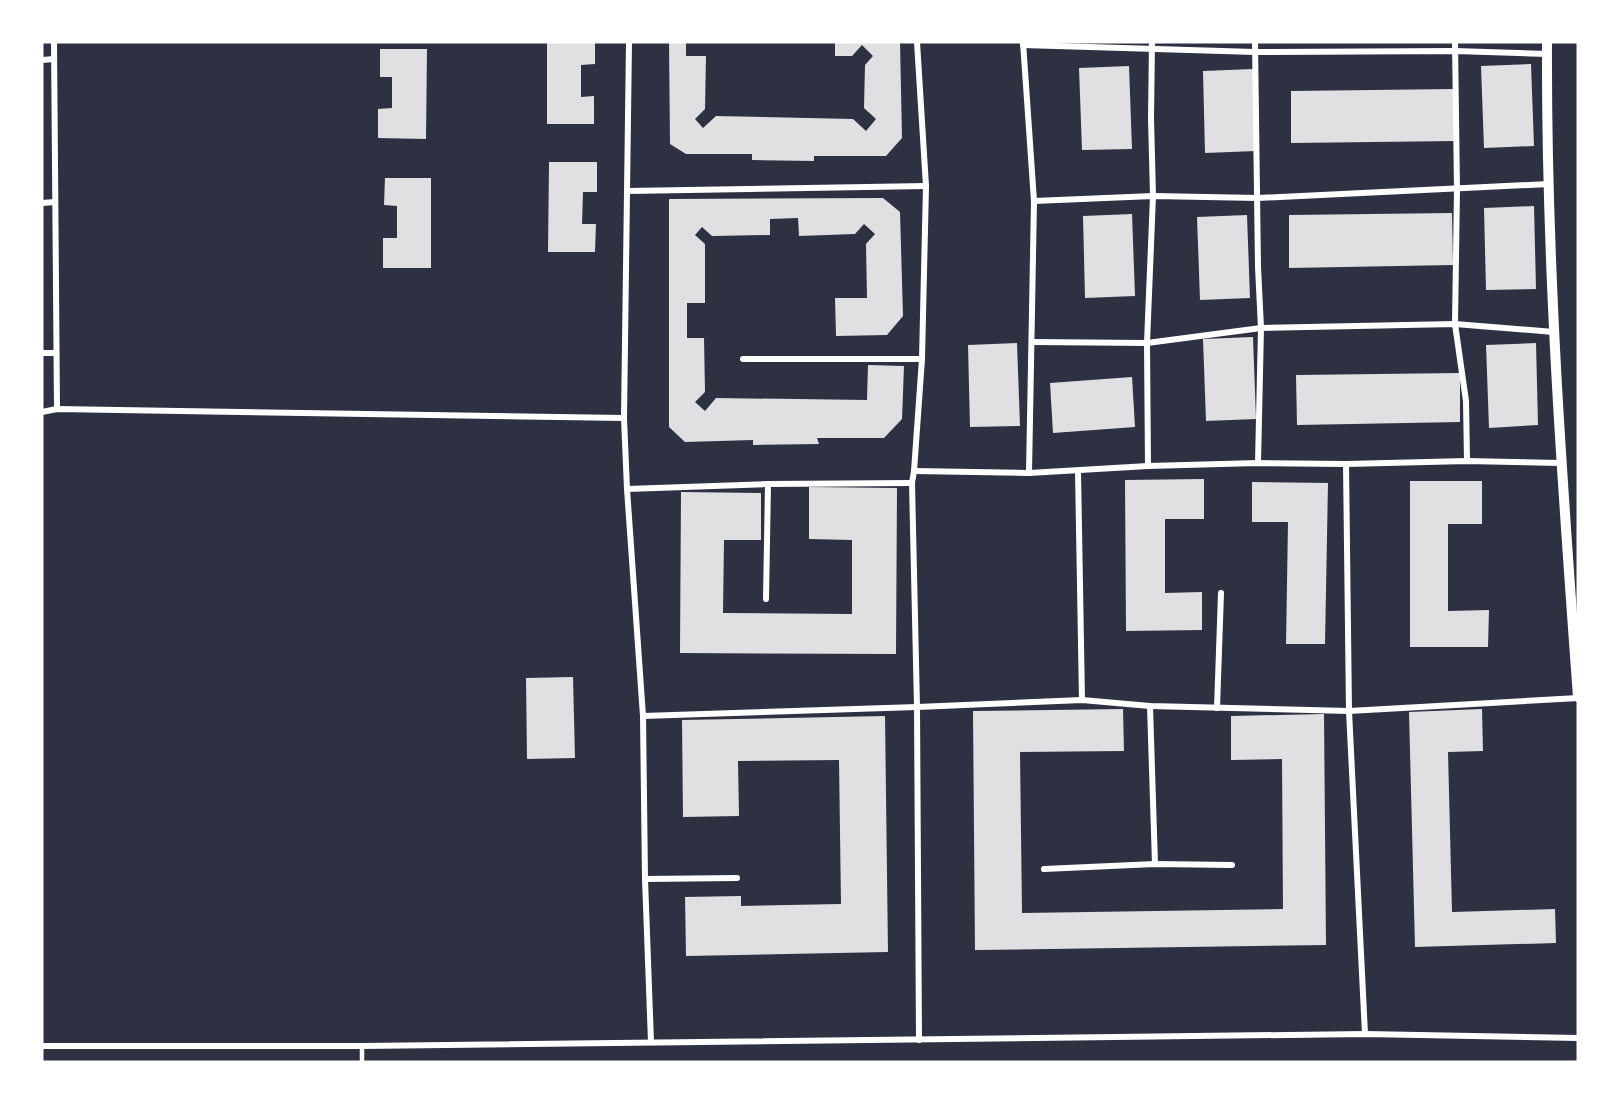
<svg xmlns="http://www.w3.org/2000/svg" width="1620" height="1104" font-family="'Times New Roman',serif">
<rect width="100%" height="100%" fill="#2d3142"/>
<g fill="#e0e0e3">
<polygon points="547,42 595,42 595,64 581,65 581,97 594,96 594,124 547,124"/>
<polygon points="669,42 686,42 686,56 706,56 705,109 695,119 703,128 716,116 853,119 866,131 876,119 864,108 865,65 873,56 862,45 852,56 835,56 835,42 900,42 902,138 886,156 814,156 814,161 752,160 752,154 686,154 670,144"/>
<polygon points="380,49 427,49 426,139 378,138 378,109 392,108 392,77 380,77"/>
<polygon points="1531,64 1534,146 1484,148 1481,66"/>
<polygon points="1129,66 1132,149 1082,150 1079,68"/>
<polygon points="1253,69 1256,151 1205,153 1203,71"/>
<polygon points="1454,89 1455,141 1291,143 1291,91"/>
<polygon points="549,162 597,162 597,192 583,192 582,224 596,224 595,252 548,252"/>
<polygon points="385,178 431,178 431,268 383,268 383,238 397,238 397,206 384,205"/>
<polygon points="883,198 900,212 903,316 887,335 836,336 835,298 867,298 866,244 875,234 864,224 855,234 799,236 798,218 770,219 770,235 712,236 702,227 695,235 705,244 705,303 687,303 687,338 704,338 705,392 695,402 705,411 716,398 867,400 868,365 904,366 902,419 884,438 817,438 819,444 753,445 753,440 685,442 669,427 669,199"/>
<polygon points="1534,206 1536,289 1486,290 1484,208"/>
<polygon points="1452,213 1453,265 1289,268 1289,215"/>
<polygon points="1132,214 1135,296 1085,298 1083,216"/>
<polygon points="1247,215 1250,298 1200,300 1197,217"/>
<polygon points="1253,337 1256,419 1206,421 1203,339"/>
<polygon points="1017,343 1020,426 970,427 968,345"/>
<polygon points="1536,343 1538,425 1489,428 1486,345"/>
<polygon points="1460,373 1460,422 1297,425 1296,375"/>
<polygon points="1132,377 1135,427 1053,433 1050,383"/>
<polygon points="1204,479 1204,519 1165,519 1165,593 1202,592 1202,630 1126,631 1125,480"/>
<polygon points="1410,481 1482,481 1482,524 1448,524 1448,611 1489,610 1488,647 1410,647"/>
<polygon points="1252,482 1328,483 1325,644 1286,644 1288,522 1252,522"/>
<polygon points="809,487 897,488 896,654 680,653 681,492 761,493 761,540 724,540 723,613 852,614 852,540 809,539"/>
<polygon points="573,677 575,758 527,759 526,678"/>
<polygon points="1123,709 1124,751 1020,752 1022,913 1283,909 1282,759 1231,760 1231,716 1324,714 1326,945 975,950 973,711"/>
<polygon points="1482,709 1483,751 1448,752 1452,912 1555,909 1556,943 1415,947 1409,712"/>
<polygon points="885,716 888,952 686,956 685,897 741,896 741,906 841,904 839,760 738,761 739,816 683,817 682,720"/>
</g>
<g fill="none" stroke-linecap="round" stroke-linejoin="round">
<polyline stroke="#fff" stroke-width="4.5" points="362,1046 362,1062"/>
<g stroke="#fff" stroke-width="6">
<polyline points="54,42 57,409"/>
<polyline points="917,42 926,186 922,359 914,471 912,483 917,707 919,1040"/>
<polyline points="1023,42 1034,201 1029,473"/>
<polyline points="1255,42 1258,267 1261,328 1258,463"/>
<polyline points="1455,42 1457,189 1455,324 1466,401 1467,461"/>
<polyline points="1023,45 1255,52 1455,51 1547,54"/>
<polyline points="42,60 54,59"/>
<polyline points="627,191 926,186"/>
<polyline points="1034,201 1153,196 1258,198 1549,184"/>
<polyline points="42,203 55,202"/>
<polyline points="1032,342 1147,343 1261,328 1455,324 1554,332"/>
<polyline points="42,353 56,353"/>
<polyline points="743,359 922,359"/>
<polyline points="42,412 57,409 624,418 627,489 643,716 645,879 651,1042"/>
<polyline points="624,418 629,42"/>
<polyline points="1346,464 1349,711 1365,1034"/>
<polyline points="1148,466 1147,343 1153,196 1151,118 1152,42"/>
<polyline points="914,471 1029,473 1148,466 1258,463 1346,464 1467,461 1561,463"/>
<polyline points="1078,471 1082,700"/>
<polyline points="627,489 768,484 912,483"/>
<polyline points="766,599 768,484"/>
<polyline points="1150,706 1155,864"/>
<polyline points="1217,708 1221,593"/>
<polyline points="643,716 917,707 1082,700 1150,706 1349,711 1578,698"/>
<polyline points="1044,869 1155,864 1232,865"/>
<polyline points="645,879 737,878"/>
<polyline points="42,1046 362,1046 1365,1034 1578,1038"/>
</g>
<path stroke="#fff" stroke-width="10" d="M 1547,42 C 1546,261 1562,479 1578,697"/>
</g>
<rect width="1620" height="1104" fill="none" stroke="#ffffff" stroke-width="87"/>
</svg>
